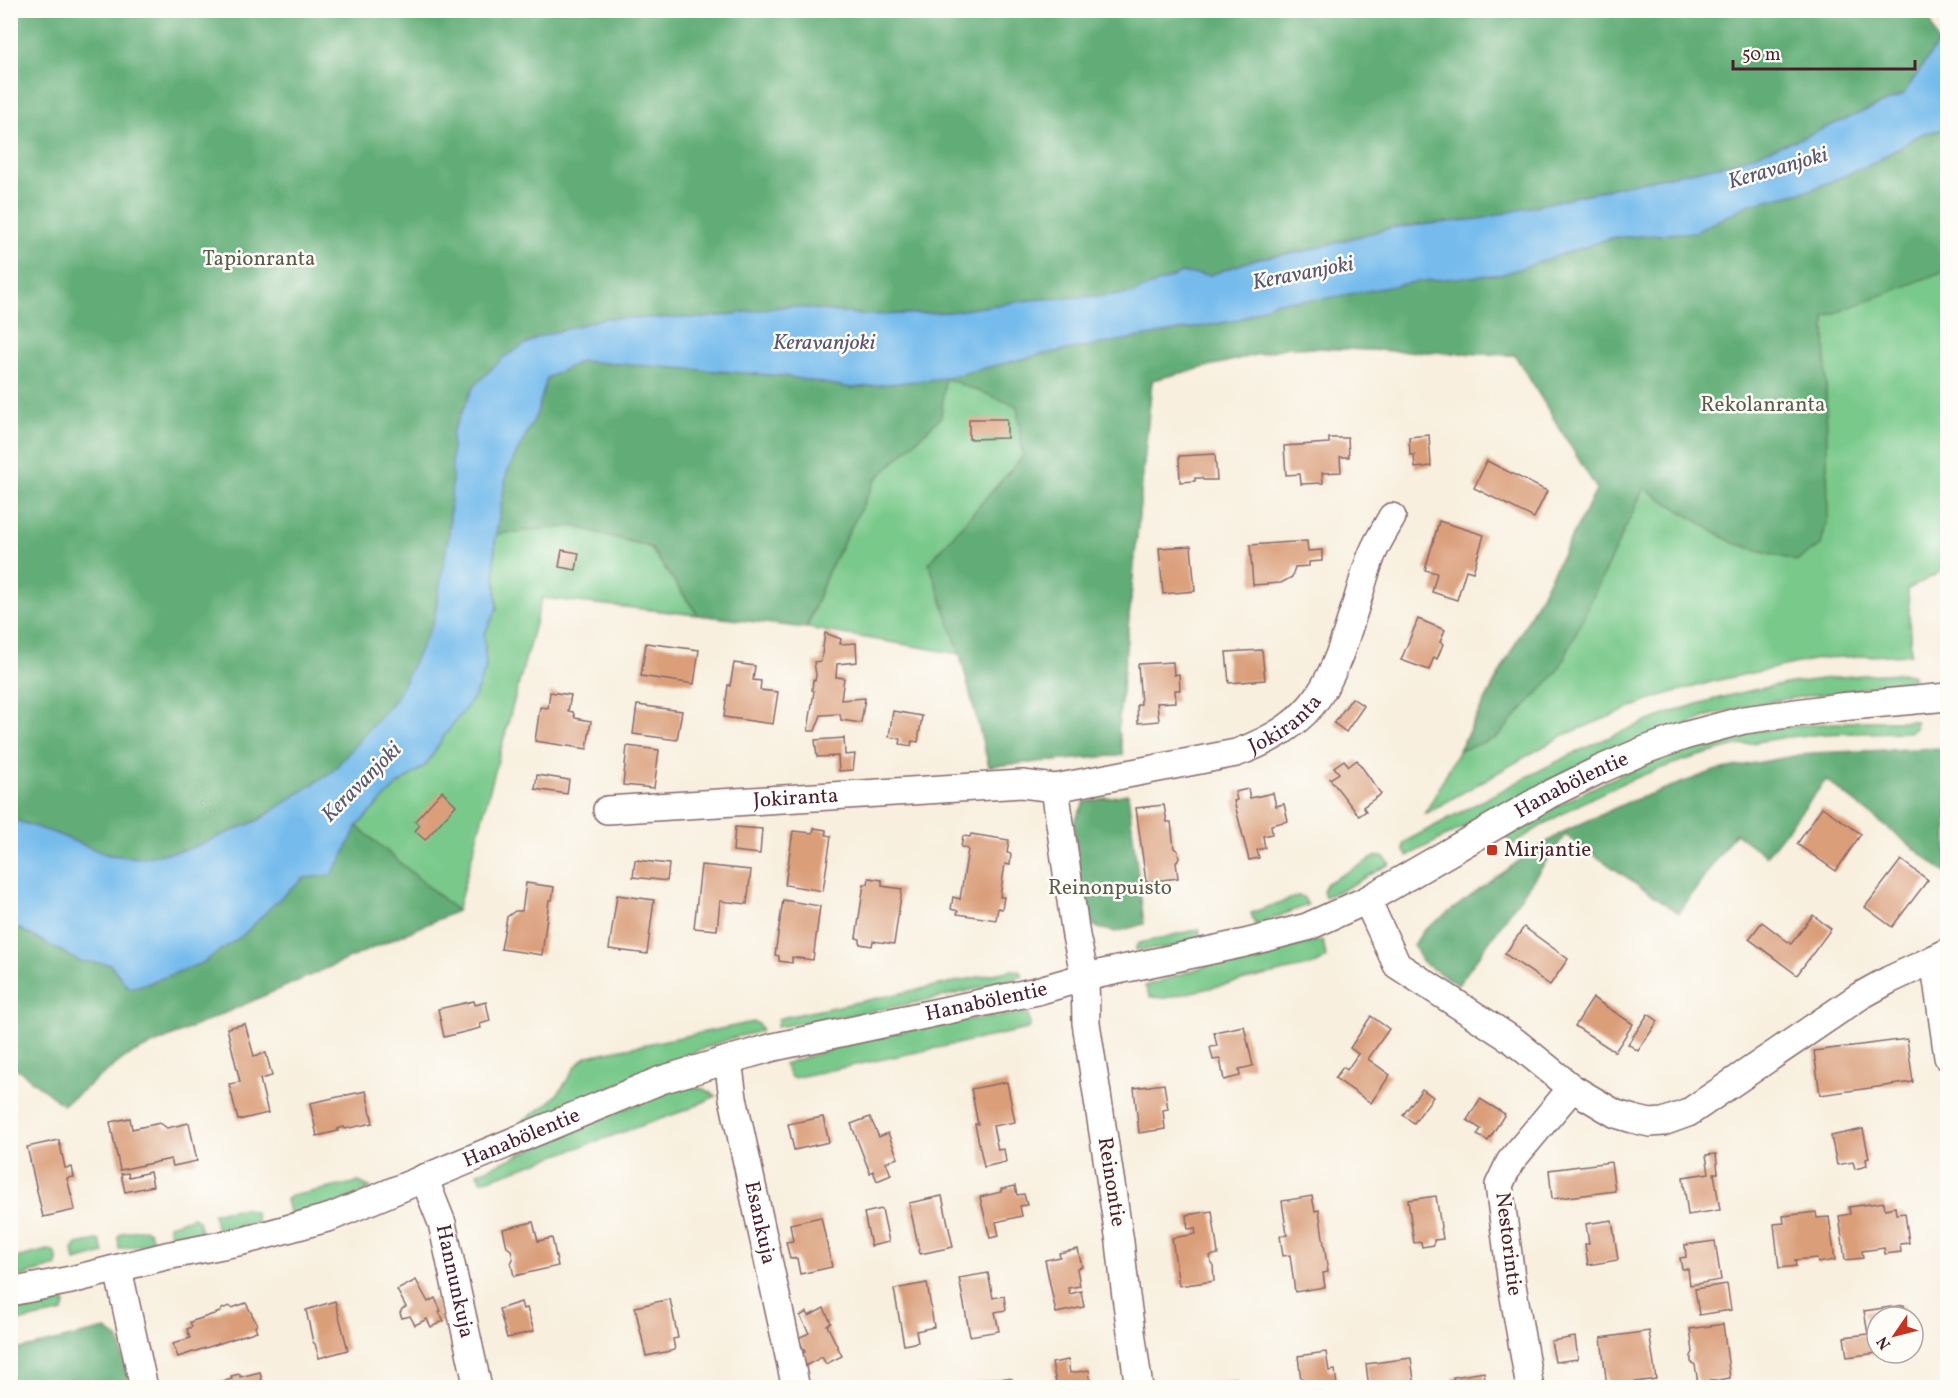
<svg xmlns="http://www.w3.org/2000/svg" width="1958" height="1398" font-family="Vollkorn,serif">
<rect width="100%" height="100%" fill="#fdfcf7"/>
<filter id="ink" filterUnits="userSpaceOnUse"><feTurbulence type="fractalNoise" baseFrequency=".0167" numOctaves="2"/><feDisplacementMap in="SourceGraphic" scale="12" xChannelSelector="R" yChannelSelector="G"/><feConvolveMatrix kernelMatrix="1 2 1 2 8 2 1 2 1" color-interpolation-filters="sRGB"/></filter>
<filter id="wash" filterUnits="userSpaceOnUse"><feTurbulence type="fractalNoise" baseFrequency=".008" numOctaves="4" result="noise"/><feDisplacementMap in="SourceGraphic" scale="24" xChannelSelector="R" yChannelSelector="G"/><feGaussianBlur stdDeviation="1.35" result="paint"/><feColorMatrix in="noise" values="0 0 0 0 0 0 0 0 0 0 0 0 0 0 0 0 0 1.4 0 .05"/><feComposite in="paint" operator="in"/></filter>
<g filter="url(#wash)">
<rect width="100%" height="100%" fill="#f8efde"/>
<g fill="#79c98b" stroke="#62745b" stroke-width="1.5">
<polygon points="1947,129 1947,565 1937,574 1908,589 1911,654 1822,658 1719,680 1660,696 1562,736 1425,814 1597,489 1515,355 1288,347 1152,380 1118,730 1123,755 989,766 960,654 807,628 828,572 876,479 941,417 944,378 1503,274"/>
<polygon points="573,526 650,547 698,615 542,598 457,911 357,826 396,786 426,765 486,668 484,635 497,609 494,558 496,534"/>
<path d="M 1904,673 L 1911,674 L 1914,678 L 1904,683 L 1787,699 L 1747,706 L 1708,716 L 1499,809 L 1407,856 L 1404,851 L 1404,844 L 1408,840 C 1502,791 1599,733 1701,703 C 1766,684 1837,675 1904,673 Z"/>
<path d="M 1862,721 L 1916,721 L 1915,728 L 1909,732 C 1862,733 1814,732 1768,740 C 1675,756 1589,792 1512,845 L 1506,836 C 1576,793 1650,756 1730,737 C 1773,726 1818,724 1862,721 Z"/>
<path d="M 1377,856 C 1385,855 1386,859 1390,864 L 1346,888 L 1325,897 L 1323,890 L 1327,883 Z"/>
<polygon points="1298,896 1303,897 1308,905 1255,925 1251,913"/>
<polygon points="1199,929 1202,941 1160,949 1136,950 1136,946 1140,943"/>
<polygon points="1323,940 1326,957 1322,961 1317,964 1165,998 1150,997 1145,986 1215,963"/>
<path d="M 1012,970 L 1019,971 L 1023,976 C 942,1000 860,1014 777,1027 L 778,1019 L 781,1018 Z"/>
<polygon points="1028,1013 1030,1026 1027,1029 793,1078 790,1076 784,1064 861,1040 955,1021"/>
<path d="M 754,1022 L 759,1024 L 762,1031 L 732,1038 L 702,1049 L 523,1125 L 522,1121 C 536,1112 552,1103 562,1088 C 571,1075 574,1064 588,1056 Z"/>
<polygon points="692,1087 704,1089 716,1096 689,1109 489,1179 481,1181 477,1173 654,1096 678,1088"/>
<polygon points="359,1182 371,1188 337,1203 290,1217 286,1199 291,1196"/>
<polygon points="243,1208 255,1212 258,1225 217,1231 213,1213"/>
<polygon points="193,1217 199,1221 201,1233 169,1239 169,1225"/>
<polygon points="144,1229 150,1232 154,1243 119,1249 118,1237 122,1233"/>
<polygon points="97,1240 100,1241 104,1253 75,1261 73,1250 77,1244"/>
<polygon points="48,1250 53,1251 57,1257 57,1266 11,1279 11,1259"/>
<polygon points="64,1300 65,1304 63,1312 11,1323 11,1305"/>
</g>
<g fill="#62ad77" stroke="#566651" stroke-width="1.5">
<polygon points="1927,10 1938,43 1903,95 1799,139 1729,164 1630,184 1480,219 1390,228 1302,252 1259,258 1210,275 1182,274 1132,294 1030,300 950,312 865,315 787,306 706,318 538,337 452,484 449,533 434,621 396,698 333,771 259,820 189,849 141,858 108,855 54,833 11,819 10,11"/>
<polygon points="1947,129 1947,270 1825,317 1828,517 1821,545 1796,561 1733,543 1644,488 1558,671 1496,738 1459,751 1597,489 1515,355 1288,347 1152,380 1118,730 1123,755 989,766 960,654 929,563 1023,456 1017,406 945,378 941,417 876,479 828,572 806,628 698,615 650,547 573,526 496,534 507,472 537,413 547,378 581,361 784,376 851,388 944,378 1038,355 1238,320 1276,302 1322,298 1421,281 1503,274 1611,238 1695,232 1750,204 1810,190 1872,164 1923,133"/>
<polygon points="1938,748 1947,755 1947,874 1826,780 1766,856 1735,833 1679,913 1565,835 1458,985 1422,962 1414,945 1423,931 1531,852 1563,832 1626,803 1717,770 1811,753"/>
<polygon points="1128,794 1144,924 1116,932 1098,928 1090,922 1081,896 1074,822 1085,802"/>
<polygon points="357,826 457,911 127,1056 63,1105 11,1064 10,927 18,928 79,961 110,964 129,988 149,983 202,963 243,935 278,900 304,878 331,875 341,860"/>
<polygon points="105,1329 119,1339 130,1387 11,1387 11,1351"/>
</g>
<polygon fill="#75bbec" stroke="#606d8c" stroke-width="1.5" points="1947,38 1947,129 1923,133 1872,164 1810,190 1750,204 1695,232 1611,238 1503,274 1421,281 1322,299 1276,302 1238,320 1038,355 944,378 852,388 784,376 581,361 547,378 537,413 507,472 496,534 494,558 497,609 484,635 486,668 475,696 444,736 426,765 396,786 357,826 341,860 331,875 304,878 278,900 243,935 202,963 149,983 129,988 110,964 79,961 18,928 11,927 11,819 54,833 108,855 141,858 189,849 259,820 333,771 396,698 434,621 449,533 452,484 452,433 474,386 504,357 538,337 605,318 706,318 787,306 865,315 911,314 950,312 1030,300 1131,294 1182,273 1210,275 1259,258 1302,252 1390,228 1480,219 1630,184 1729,164 1799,139 1903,95 1938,43"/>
<g id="blocks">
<g fill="#da9e79">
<polygon points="969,419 1007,419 1007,438 969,439"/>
<polygon points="1429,435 1431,466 1415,468 1414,455 1410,455 1409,437"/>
<polygon points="1329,438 1348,438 1349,457 1340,457 1341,472 1322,473 1323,483 1301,484 1300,474 1286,475 1284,446 1329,443"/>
<polygon points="1215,454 1217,480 1203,480 1202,478 1195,478 1195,481 1180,482 1179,456"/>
<polygon points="1487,461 1547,491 1534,518 1474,488"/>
<polygon points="1439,521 1484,535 1473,572 1466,570 1457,600 1432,592 1437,573 1425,570"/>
<polygon points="1307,541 1308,551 1322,550 1322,561 1309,562 1309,566 1295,567 1292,577 1281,583 1253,585 1250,545"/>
<polygon points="1191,546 1195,591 1163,594 1159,548"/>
<polygon points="562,550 579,553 576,570 559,567"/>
<polygon points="1418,619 1445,630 1440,642 1443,644 1437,659 1434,657 1429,670 1401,660"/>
<polygon points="825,633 841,639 840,644 856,643 857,662 837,664 836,677 844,678 841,700 865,698 861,723 841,720 840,714 821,715 815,731 808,731 814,691 812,690 813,680 815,681 816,675 814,662 821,661"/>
<polygon points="646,643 699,650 694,684 641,676"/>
<polygon points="1262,650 1265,680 1229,683 1226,652"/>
<polygon points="1173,662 1174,675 1179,674 1180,690 1175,690 1176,702 1157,703 1159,721 1138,723 1137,705 1141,704 1138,664"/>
<polygon points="734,663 755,666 753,680 761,681 760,690 778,692 773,724 724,717 728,685 730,686"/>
<polygon points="550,692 571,695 568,711 573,712 575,718 591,721 587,749 535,741 540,707 548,708"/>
<polygon points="1352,698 1364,706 1346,732 1334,723"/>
<polygon points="637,705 682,711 677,740 633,734"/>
<polygon points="893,711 922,716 918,742 912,741 911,746 900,744 901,739 889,737"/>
<polygon points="844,738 845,755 855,754 853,770 839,771 838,756 817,757 815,740"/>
<polygon points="627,746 659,750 654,788 623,785"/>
<polygon points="1344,760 1349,766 1357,760 1381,794 1363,807 1366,811 1359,816 1330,779 1339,773 1334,767"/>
<polygon points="537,775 569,780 567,794 535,789"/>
<polygon points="1248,789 1250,798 1273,793 1276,806 1284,804 1288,821 1271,825 1272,834 1263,836 1265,848 1257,850 1259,858 1249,860 1234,801 1237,800 1235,792"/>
<polygon points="442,791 456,805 425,840 415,831 420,825 415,821"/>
<polygon points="1164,805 1167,822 1171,822 1174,848 1178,851 1179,858 1176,862 1178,878 1146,882 1136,808"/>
<polygon points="1822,807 1861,834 1836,871 1797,844"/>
<polygon points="735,827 762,829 760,854 733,851"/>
<polygon points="814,828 826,830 826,835 831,836 823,891 785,885 793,831 813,833"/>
<polygon points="971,834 1009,840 1007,853 1011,854 1010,865 1005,864 1000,897 1004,897 1002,909 998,908 996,920 957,914 958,911 951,909 953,897 960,899 968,849 961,847 963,836 970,837"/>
<polygon points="635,860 669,864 667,881 633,877"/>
<polygon points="1901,860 1928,880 1892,927 1865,907"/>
<polygon points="701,865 751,870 747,904 720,901 717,930 694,928"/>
<polygon points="869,878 882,880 882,886 902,889 894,944 873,941 872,946 860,944 860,939 856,938 864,884 868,884"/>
<polygon points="526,883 554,887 552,900 549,900 542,955 501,949 507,917 515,911 522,911"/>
<polygon points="617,895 654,900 647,954 609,949"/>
<polygon points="783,900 820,906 813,960 792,957 792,963 779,961 779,956 775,955"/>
<polygon points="1813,915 1831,929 1797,975 1749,939 1762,922 1791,944"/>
<polygon points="1524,927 1568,959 1550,985 1505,954"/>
<polygon points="1593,998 1633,1024 1615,1052 1575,1026"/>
<polygon points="474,1001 475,1005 486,1002 490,1021 480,1024 481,1028 444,1037 438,1009"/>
<polygon points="1648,1014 1658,1021 1638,1051 1628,1044"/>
<polygon points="1371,1016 1389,1029 1368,1059 1390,1075 1371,1103 1335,1078 1343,1067 1347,1070 1358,1054 1350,1048"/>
<polygon points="245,1024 254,1056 266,1053 272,1076 260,1079 268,1113 238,1120 229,1084 240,1082 227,1028"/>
<polygon points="1244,1026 1253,1066 1239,1069 1240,1076 1224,1080 1220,1059 1213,1060 1210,1047 1217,1046 1214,1032"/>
<polygon points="1907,1039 1913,1082 1820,1095 1814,1051"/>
<polygon points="1007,1082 1015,1122 993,1126 998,1150 1004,1149 1006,1162 984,1167 975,1124 978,1124 971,1089"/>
<polygon points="1164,1084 1168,1109 1163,1110 1165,1129 1139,1133 1134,1088"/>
<polygon points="1422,1089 1433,1097 1414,1123 1403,1115"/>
<polygon points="366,1091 373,1123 345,1129 344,1127 337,1129 338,1131 317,1136 310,1103"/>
<polygon points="1480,1099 1505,1114 1488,1141 1477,1135 1481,1129 1467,1120"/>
<polygon points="823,1117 829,1142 794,1150 788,1124"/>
<polygon points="870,1117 879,1137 888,1133 898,1158 886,1162 891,1175 877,1181 873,1171 870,1173 851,1124"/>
<polygon points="130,1118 132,1129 160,1123 167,1128 189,1123 197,1161 173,1166 171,1159 120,1170 110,1122"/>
<polygon points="1863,1129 1869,1158 1866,1159 1867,1166 1855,1169 1853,1162 1837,1165 1831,1136"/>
<polygon points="59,1140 65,1168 72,1167 74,1177 67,1178 75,1210 43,1217 27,1147"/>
<polygon points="1716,1154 1718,1173 1714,1173 1720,1210 1688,1215 1683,1177 1709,1173 1706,1155"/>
<polygon points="1611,1162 1615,1191 1552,1199 1549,1170"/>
<polygon points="150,1172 153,1186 125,1192 121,1174 128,1173 129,1177"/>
<polygon points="1015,1186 1017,1195 1024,1194 1027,1205 1020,1206 1022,1216 996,1222 999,1236 990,1238 980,1197 1001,1192 1001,1189"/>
<polygon points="942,1196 953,1247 920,1254 909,1203"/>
<polygon points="1312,1196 1315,1211 1319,1210 1328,1272 1323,1273 1325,1287 1295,1292 1290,1255 1283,1256 1280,1236 1287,1235 1282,1201"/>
<polygon points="1436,1196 1443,1239 1434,1240 1434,1245 1422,1247 1421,1242 1414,1243 1408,1200"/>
<polygon points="1884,1202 1885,1209 1895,1207 1896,1214 1905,1213 1909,1243 1900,1244 1901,1252 1885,1254 1884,1248 1862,1251 1863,1258 1845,1260 1839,1216 1850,1214 1849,1207"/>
<polygon points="882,1209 889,1242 871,1246 864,1213"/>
<polygon points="1212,1211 1218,1254 1210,1256 1211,1263 1213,1265 1214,1281 1179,1286 1172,1238 1196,1234 1195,1228 1188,1229 1186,1215"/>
<polygon points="1816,1212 1817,1218 1829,1217 1835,1260 1818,1263 1817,1258 1795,1260 1796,1266 1779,1268 1774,1224 1784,1223 1783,1216"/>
<polygon points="821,1217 832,1267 800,1274 797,1258 790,1259 786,1242 793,1241 790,1224"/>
<polygon points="1612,1220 1618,1260 1588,1265 1585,1244 1589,1244 1586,1224"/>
<polygon points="533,1222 538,1241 552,1238 558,1266 514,1276 511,1263 513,1259 511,1250 507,1247 503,1229"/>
<polygon points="1715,1241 1721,1280 1690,1285 1688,1269 1682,1269 1680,1258 1686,1257 1685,1245"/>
<polygon points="1078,1249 1082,1267 1077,1268 1080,1286 1068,1288 1070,1294 1081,1291 1084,1307 1056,1313 1045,1260 1060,1257 1059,1253"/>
<polygon points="988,1273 993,1298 1004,1296 1006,1310 995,1312 999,1331 970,1336 959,1278"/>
<polygon points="416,1280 428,1302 435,1298 441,1311 439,1312 444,1321 431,1327 427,1319 415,1325 410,1316 402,1318 400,1313 402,1309 406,1307 397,1290"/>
<polygon points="927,1283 934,1327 916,1331 918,1342 904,1345 894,1289"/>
<polygon points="1727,1284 1731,1310 1699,1315 1695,1289"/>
<polygon points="670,1299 678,1338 673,1339 675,1350 646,1356 635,1307"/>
<polygon points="335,1301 348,1350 319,1358 315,1344 313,1342 306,1310"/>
<polygon points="521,1302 523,1309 527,1308 534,1331 507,1338 499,1309"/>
<polygon points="246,1303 257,1324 255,1327 257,1331 178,1357 173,1344 190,1338 187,1329 192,1327 190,1322 220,1312 222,1309 229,1306 232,1308"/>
<polygon points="1904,1305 1906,1317 1877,1317 1877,1353 1847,1357 1844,1337 1868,1334 1864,1311"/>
<polygon points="824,1308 831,1323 827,1325 842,1356 826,1364 822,1357 805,1366 800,1355 805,1352 798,1338 809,1333 800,1316 807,1312 809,1316"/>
<polygon points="1723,1324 1730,1378 1698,1383 1695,1365 1691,1362 1691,1356 1693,1352 1690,1329"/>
<polygon points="1649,1331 1656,1379 1607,1386 1601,1338"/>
<polygon points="1575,1337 1578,1359 1555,1362 1551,1341"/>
<polygon points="1326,1352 1329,1371 1335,1370 1337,1386 1302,1388 1298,1356"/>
<polygon points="1411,1358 1415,1388 1369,1388 1366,1364"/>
<polygon points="1068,1360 1070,1373 1089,1370 1091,1388 1057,1388 1052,1363"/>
<polygon points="260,1372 263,1386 256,1388 209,1388 209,1385 232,1379 231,1376 240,1374 240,1377"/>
<polygon points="1484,1372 1486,1388 1455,1388 1453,1377"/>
<polygon points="1007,1378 1012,1379 1014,1388 974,1388 974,1383"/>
<polygon points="1237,1381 1238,1388 1201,1388 1201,1386"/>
</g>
</g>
</g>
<g filter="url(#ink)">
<use href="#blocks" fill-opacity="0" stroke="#87686a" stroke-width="1.5"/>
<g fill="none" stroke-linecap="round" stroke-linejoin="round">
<g stroke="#87686a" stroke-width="30">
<g id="minor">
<path id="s1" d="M 607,810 L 1022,784 L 1055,788"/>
<polyline points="1367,900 1397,965 1514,1041 1572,1088 1616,1114 1633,1119 1650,1123 1663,1122 1688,1113 1860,996 1889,980 1934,959"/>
<polyline points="1948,952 1934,959 1948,1057"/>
<path id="s2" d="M 728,1060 L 733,1098 L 796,1388"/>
<path id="s3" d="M 424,1178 L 442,1223 L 478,1388"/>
<polyline points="118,1269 144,1388"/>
<path id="s4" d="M 10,1292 L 71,1280 L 166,1256 L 243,1241 L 331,1217 L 661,1080 L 728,1060 L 774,1047 L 1037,991 L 1085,977 L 1245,943 L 1307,927 L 1367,900 L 1548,795 L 1599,770 L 1645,750 L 1684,736 L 1744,720 L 1840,707 L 1948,697"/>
<path id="s5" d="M 1139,1388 L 1125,1289 L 1120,1242 L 1086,1023 L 1085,977 L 1076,936 L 1055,788 L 1236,753 C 1322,722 1333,678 1358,598 C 1363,582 1367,565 1374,550 C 1379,539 1386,528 1392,517"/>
<polyline points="1530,1388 1512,1285 1499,1185 1510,1162 1572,1088"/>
</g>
</g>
<use href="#minor" stroke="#fff" stroke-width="27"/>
</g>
</g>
<rect fill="#c8321e" stroke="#fdfcf7" stroke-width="2" x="1486" y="844" width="12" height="12" rx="3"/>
<g text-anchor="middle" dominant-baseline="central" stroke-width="5" stroke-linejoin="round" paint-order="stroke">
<g font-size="21" fill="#5a5a4d" stroke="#fdfcf7">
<text x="259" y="259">Tapionranta</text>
<text x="1763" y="405">Rekolanranta</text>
<text x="1110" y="888">Reinonpuisto</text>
</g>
<g font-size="21" fill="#4a1f2b" stroke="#fdfcf7">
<text stroke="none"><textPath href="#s5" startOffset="848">Jokiranta</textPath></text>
<text stroke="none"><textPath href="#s4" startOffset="1652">Hanabölentie</textPath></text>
<text stroke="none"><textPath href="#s1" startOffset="189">Jokiranta</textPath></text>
<text stroke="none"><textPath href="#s4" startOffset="1022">Hanabölentie</textPath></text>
<text stroke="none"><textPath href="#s4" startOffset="536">Hanabölentie</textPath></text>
<text transform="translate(1111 1182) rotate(81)">Reinontie</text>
<text stroke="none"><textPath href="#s2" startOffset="166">Esankuja</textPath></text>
<text transform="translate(1508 1244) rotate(83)">Nestorintie</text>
<text stroke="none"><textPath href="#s3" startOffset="108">Hannunkuja</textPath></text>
</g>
<g font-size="21" fill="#4a1f2b" stroke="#fdfcf7" text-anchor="start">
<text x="1504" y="850">Mirjantie</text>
</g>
<g font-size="22" font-style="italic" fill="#59566f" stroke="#fdfcf7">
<text transform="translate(1778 169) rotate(-16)">Keravanjoki</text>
<text transform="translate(1303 274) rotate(-11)">Keravanjoki</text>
<text x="824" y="343">Keravanjoki</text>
<text transform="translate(362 783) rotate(-45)">Keravanjoki</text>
</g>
</g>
<rect width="1958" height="1398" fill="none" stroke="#fdfcf7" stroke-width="36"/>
<g transform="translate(1895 1335) rotate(235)"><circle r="28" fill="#fdfcf7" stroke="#b5a4a5" stroke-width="1.5"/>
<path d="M0-4.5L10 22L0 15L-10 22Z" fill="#c8321e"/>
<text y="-9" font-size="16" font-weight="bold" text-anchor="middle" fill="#4a1f2b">N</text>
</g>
<path d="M1733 60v9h182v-9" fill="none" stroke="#4a1f2b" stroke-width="3"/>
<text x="1742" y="60" font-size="18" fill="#4a1f2b" stroke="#fdfcf7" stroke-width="4.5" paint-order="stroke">50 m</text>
</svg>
